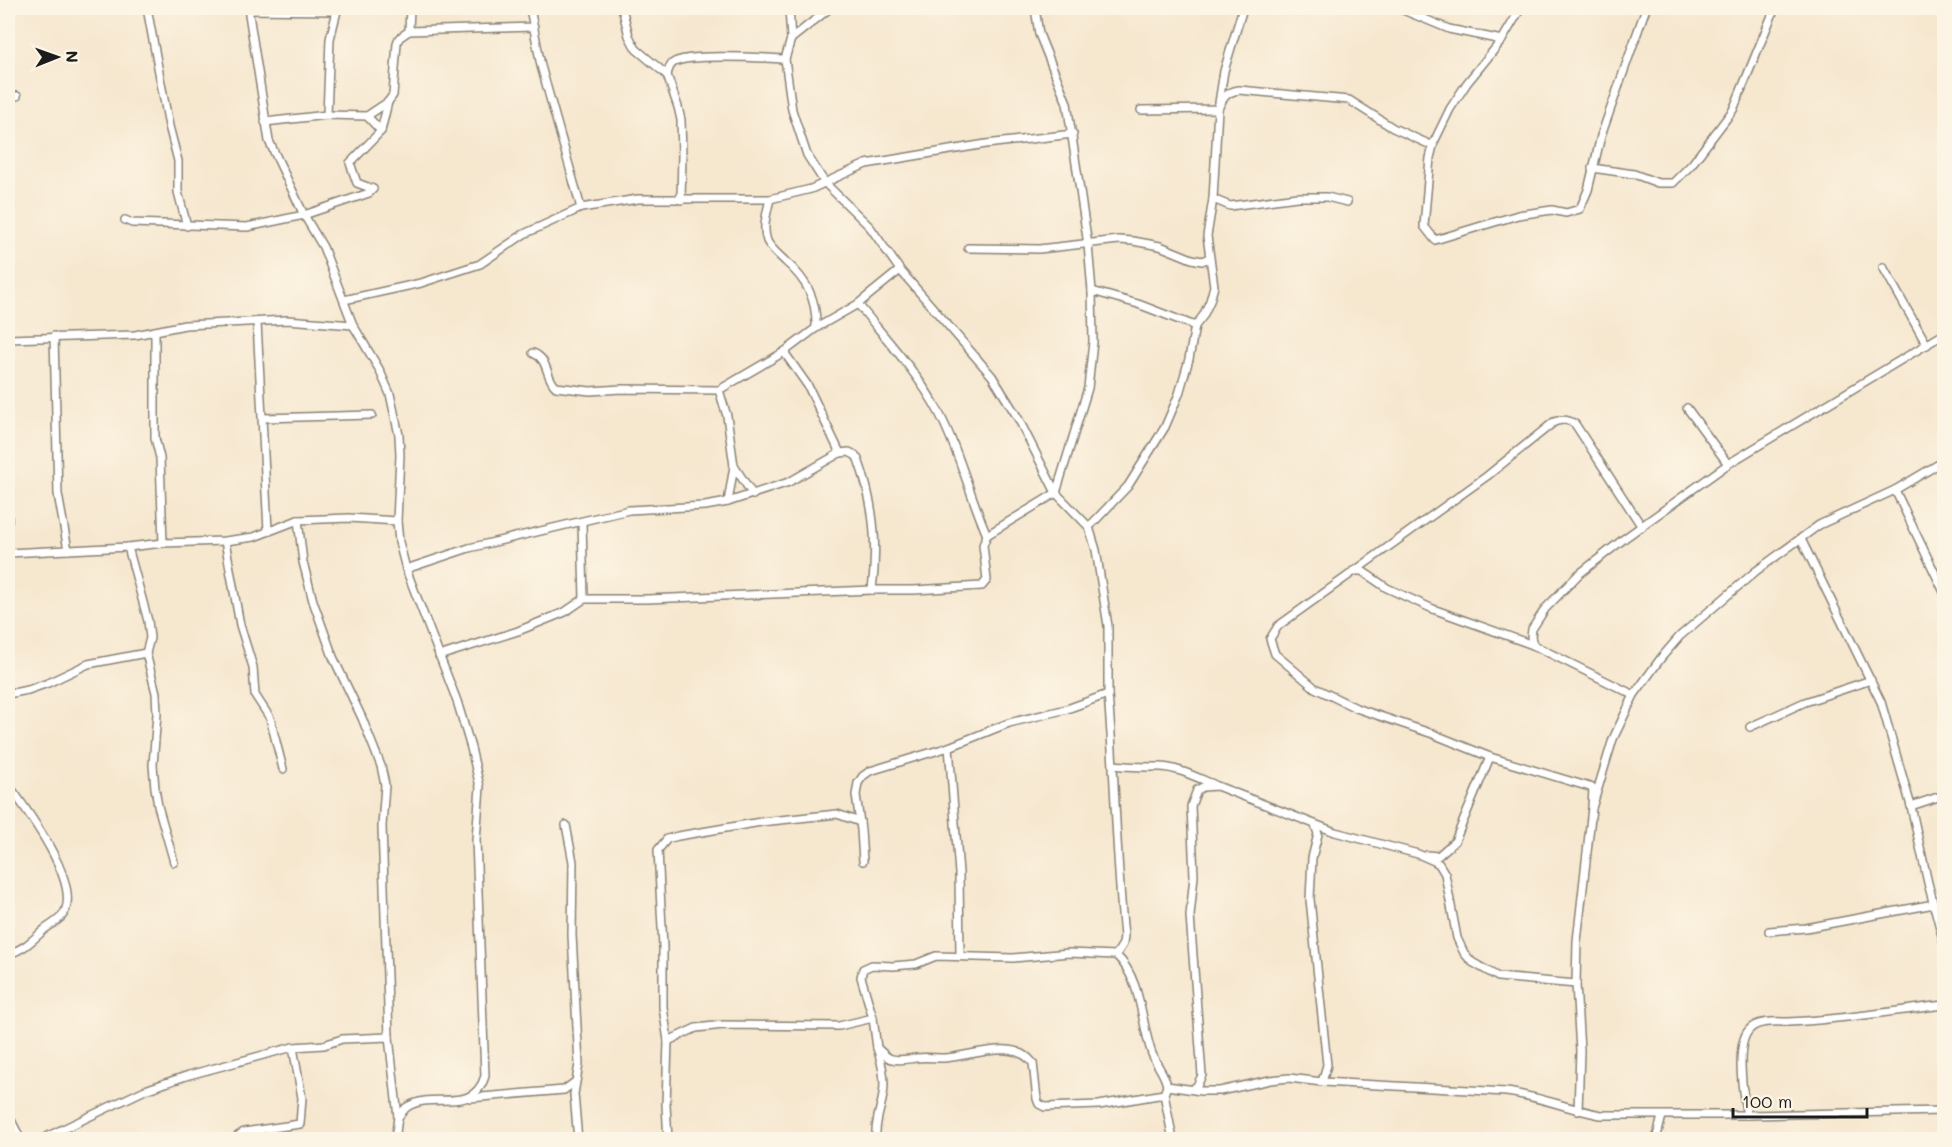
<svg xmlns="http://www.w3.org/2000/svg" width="1952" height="1147" font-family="Mali,sans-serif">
<rect width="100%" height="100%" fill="#fcf5e5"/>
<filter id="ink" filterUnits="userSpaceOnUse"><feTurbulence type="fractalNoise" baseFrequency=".0167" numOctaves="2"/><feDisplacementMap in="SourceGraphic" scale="12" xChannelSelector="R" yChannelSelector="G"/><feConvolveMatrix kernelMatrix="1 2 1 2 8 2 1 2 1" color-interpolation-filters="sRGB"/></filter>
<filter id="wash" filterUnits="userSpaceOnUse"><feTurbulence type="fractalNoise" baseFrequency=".008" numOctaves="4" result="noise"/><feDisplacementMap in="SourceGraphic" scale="24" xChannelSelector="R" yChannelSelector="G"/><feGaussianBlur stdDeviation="1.35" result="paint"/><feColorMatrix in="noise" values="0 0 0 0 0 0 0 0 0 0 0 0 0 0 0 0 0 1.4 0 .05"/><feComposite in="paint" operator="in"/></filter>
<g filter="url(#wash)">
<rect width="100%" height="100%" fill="#f6e7cf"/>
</g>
<g filter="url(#ink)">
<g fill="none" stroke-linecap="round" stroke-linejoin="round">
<g stroke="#898276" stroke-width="10">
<g id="street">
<polyline points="147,8 169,126 178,161 178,192 187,226"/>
<path d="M 248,8 L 269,141 L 304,215 L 323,247 L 353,325 L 379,369 L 390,394 L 399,435 L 400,455 L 397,521 L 399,542 L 406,569 L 457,701 L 471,748 L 480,787 L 476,840 L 485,1076 C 473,1116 433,1090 407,1107 C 404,1109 401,1114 398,1117"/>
<polyline points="530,8 541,66 581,208"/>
<polyline points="622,8 629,36 636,49 667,75 678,107 681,120 682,154 681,200"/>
<polyline points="789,8 791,39 785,59 792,110 807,155 825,183 870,227 900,270 992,376 1018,418 1056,493 1089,527 1096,550 1108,626 1108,694 1067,709 1009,723 949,747 870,771 863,776 858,783 856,795 861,830 863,861"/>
<polyline points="1398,8 1449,29 1502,40"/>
<polyline points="1521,8 1502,40 1467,83 1450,109 1434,142 1430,158 1424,226 1435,240 1518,215 1552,210 1566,213 1580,209 1588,190 1601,136 1646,8"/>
<polyline points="1939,8 1944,9"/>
<polyline points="248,10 337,11 339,8"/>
<polyline points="409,31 534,27"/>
<polyline points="791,39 830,8"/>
<path d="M 667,75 C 668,71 669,66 673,63 C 687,53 764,58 785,59"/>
<polyline points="8,96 17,96"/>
<path d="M 1141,110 L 1218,109 C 1223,98 1226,92 1239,90 L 1349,100 L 1393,128 L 1433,146"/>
<polyline points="327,115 330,39 337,11"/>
<polyline points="367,116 388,102 393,95 397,43 399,38 409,31 410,8"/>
<polyline points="265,122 327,115 367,116 381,131"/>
<polyline points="1592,168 1634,174 1658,183 1673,183 1692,164 1733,110 1775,8"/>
<path d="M 770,199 C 767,212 762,228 767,241 C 771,249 780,256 786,262 C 807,280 817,300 816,328"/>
<polyline points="1213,199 1230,206 1297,197 1327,197 1347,202"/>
<polyline points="125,220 132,223 247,227 304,215 369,193 373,189 357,183 350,163 381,131 388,102"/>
<polyline points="968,248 1039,249 1119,240 1133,241 1160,246 1192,259 1202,261 1209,258"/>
<polyline points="1883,267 1927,345"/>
<polyline points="1092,291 1138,304 1195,326"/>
<polyline points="344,300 421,283 480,264 524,234 581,208 638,199 770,199 811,189 866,164 986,144 1073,134"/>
<polyline points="257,323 268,530"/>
<polyline points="155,332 155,438 160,458 163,543"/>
<polyline points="54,336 58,494 68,550"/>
<polyline points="8,339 135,335 185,325 287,320 353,325"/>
<polyline points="784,352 808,386 840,453"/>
<path d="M 533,353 C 549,359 545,377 556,387 L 590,391 L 621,389 L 719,390 L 784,352 L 816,328 L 858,304 L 900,270"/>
<polyline points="719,390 727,416 734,466 728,502"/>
<polyline points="1687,408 1728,464"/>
<polyline points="263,418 372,415"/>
<polyline points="734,466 753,495"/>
<polyline points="1895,490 1944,592"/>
<polyline points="8,507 8,521"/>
<polyline points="298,520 303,562 313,601 333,657 362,718 381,766 385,785 382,826 389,1037 398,1117 395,1140"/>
<polyline points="582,522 584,599"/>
<polyline points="1089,527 1128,486 1165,427 1179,394 1189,359 1195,326 1203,316 1210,301 1214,286 1207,236 1213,199 1218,109 1224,71 1243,8"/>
<polyline points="987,535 1056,493 1088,388 1093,342 1092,291 1088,245 1067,103 1039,34 1035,8"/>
<polyline points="1801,539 1881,702 1911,806 1928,883 1944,943"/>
<polyline points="225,541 240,625 253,667 255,695 270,718 283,769"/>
<polyline points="128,547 148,621 150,638 146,653 156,693 157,714 153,765 155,788 158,806 174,862"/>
<polyline points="8,553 128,547 163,543 225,541 254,537 298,520 349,518 397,521"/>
<path d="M 406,569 L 469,548 L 629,510 L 705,506 L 728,502 L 789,482 L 840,453 L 849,452 L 855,455 L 858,459 C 874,503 878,544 872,590"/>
<polyline points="1353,571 1362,571 1387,588 1433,609 1533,645 1634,695"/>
<polyline points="1533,645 1531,637 1532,629 1545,609 1578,575 1625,538 1728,464 1944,334"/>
<path d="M 439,656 L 518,631 L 565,612 L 584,599 L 647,599 L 872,590 L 914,590 L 982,586 L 987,580 L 983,545 L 987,535 C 969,494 959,450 938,411 C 917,372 885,338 858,304"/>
<polyline points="8,694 28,690 48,683 88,664 146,653"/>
<path d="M 1108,694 C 1115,775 1116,856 1124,936 L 1123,944 L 1116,955"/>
<polyline points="1750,727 1805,702 1871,680"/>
<polyline points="949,747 959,873 960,956"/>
<path d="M 1114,765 C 1130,767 1145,767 1161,767 C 1179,768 1198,778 1215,785"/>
<path d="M 8,784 C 25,808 84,885 63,915 C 59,920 51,925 45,929 C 33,940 23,950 8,954"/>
<polyline points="1911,806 1944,795"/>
<path d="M 1592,808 L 1593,788 L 1490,757 L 1433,734 L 1356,708 L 1315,688 L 1275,654 L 1270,639 L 1278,626 L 1487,476 L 1554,422 C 1562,419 1568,419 1575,424 L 1642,527"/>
<polyline points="566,825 573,862 572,935 579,1064 574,1094 578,1140"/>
<polyline points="1315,825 1318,834 1312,858 1310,899 1327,1065 1322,1082"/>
<polyline points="1427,855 1438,856 1455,841 1490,757"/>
<polyline points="1769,931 1806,928 1934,904"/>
<polyline points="668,1041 696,1028 724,1025 839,1026 873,1018"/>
<polyline points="1192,1089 1197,1086 1202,1075 1190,916 1194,876 1191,806 1197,790 1203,787 1217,786 1335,832 1418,854 1434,861 1439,864 1445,874 1457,938 1464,953 1472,962 1498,977 1576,984"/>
<path d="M 1164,1094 L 1099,1105 L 1045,1107 L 1039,1104 L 1037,1099 L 1033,1063 C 1013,1037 971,1057 944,1058 C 934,1058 925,1057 916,1058 C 908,1059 900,1061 892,1059 C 886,1058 882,1052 877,1048 L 873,1018 L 861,977 L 863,969 L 872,965 L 893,966 L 916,964 L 936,956 L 1013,958 L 1069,953 L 1116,955 C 1141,978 1141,1021 1151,1051 C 1155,1064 1165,1073 1167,1086"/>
<polyline points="470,1098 564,1090 575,1082"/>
<polyline points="1578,1111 1580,1051 1576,984 1577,941 1592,808 1613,739 1634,695 1661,658 1680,636 1756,571 1819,525 1895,490 1944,461"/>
<polyline points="8,1114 21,1140"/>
<path d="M 1747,1115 C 1743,1096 1735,1045 1749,1030 C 1757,1020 1777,1022 1788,1022 C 1840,1020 1893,1011 1944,1005"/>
<path d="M 876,1132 C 876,1119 881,1108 883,1095 C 886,1079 882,1063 877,1048"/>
<polyline points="40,1140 145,1090 189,1075 293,1047 324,1045 342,1039 389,1037"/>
<polyline points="232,1140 244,1132 300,1124 302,1098 293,1047"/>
<polyline points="668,1140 666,1105 668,1041 663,1007 663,947 658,850 667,839 678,836 761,822 837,814 860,822"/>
<path d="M 1173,1140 L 1164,1094 L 1167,1086 L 1201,1091 L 1220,1091 L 1270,1080 L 1289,1078 L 1322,1082 L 1506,1092 C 1538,1096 1569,1109 1601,1115 L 1747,1115 L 1944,1111"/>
<polyline points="1656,1140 1662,1116"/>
</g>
</g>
<use href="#street" stroke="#fff" stroke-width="7"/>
</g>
</g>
<rect width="1952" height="1147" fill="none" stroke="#fcf5e5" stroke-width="30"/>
<g transform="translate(57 57) rotate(89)" stroke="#fcf5e5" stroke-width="4.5" paint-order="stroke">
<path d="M0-4.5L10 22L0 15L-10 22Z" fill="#1c1c1c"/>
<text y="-9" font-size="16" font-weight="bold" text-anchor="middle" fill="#1c1c1c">N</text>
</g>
<path d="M1733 1108v9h134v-9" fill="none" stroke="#1c1c1c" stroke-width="3"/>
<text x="1742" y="1108" font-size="18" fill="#1c1c1c" stroke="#fcf5e5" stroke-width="4.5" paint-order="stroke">100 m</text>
</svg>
